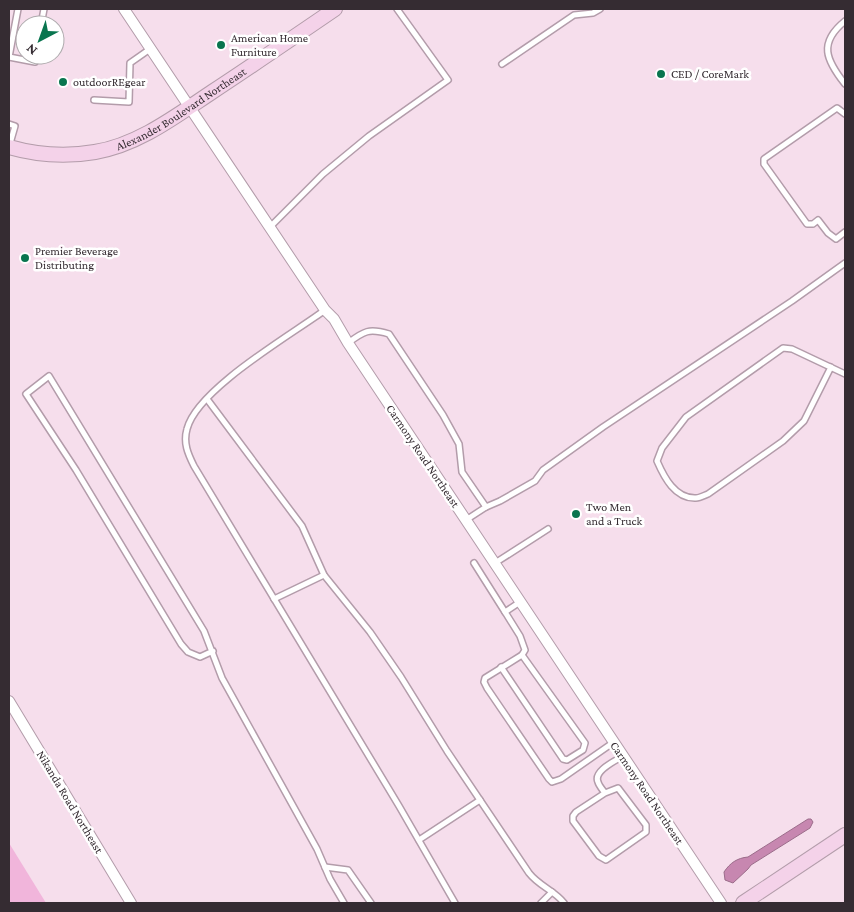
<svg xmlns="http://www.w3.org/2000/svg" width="854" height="912" font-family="'Crimson Pro',serif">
<rect width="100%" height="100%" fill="#f6deec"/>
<polygon fill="#f1b5db" points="9,843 46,903 9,903"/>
<path fill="#c787b0" stroke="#9b6c8a" d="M 808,819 L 811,819 L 813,822 L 810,828 L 751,865 L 748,869 L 733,883 L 725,880 L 724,872 C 730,863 737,858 748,857 Z"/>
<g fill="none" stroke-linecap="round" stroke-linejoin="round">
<g stroke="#b39caa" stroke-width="8">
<g id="lane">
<path d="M 845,21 C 818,43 826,60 845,84"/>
<polyline points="41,25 44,9"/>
<polyline points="9,57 18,9"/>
<polyline points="9,57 35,62 36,55"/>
<polyline points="502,64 574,15 593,13 600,9"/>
<polyline points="94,100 129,102 130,63 150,49"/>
<polyline points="845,114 837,108 764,159 764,164 807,224 813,224 818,220 828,233 836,239 845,232"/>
<polyline points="9,124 15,126 9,147"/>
<polyline points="270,227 323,174 369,136 448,80 397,9"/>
<path d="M 325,310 C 291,335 197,389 187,429 C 183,443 188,454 194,466 L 399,806 L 455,903"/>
<path d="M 348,343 C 364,331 369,328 389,334 L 443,415 L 459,444 L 462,472 L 486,507"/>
<path d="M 831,367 L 804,421 L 783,441 L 708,494 C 705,495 700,498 696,498 C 675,499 664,477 657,461 L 662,448 L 686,417 L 783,348 L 792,349 L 845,374"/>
<path d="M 207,399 L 302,526 L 324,575 L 370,632 L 401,677 L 447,751 L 529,873 C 539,886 555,891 564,903"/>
<polyline points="466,520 486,507 500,501 535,481 543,470 603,427 792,301 845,263"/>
<polyline points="474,563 505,612"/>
<polyline points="495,563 548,529"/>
<polyline points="274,599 324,575"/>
<polyline points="520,602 505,612 520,636 525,650 522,655 485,678 484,682 487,688 549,779 552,782 561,779 614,742"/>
<polyline points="213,651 200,657 188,652 181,644 76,470 26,394 49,376 204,631 222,678 317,849 330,879 344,903"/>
<polyline points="501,667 563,759 567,760 583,750 585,743 522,655"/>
<path d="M 605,793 L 618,788 L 646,825 L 646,832 L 606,860 L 599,856 L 573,821 L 573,816 L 576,812 L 605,793 C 603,790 599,786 598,782 C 593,771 615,761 623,756"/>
<polyline points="419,840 480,800"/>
<polyline points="325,867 348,870 371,903"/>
<polyline points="541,903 552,892"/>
</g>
</g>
<g stroke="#b39caa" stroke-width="12">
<g id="street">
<polyline points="124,9 325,310 334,319 348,343 721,903"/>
<polyline points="9,701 131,903"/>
</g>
</g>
<g stroke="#b39caa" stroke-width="16">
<g id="secondary">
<path id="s1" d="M 9,147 C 37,155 66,157 95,152 C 138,145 176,116 212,92 C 253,65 294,37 335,9"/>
<polyline points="743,903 845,835"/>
</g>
</g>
<use href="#lane" stroke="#fff" stroke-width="5"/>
<use href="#street" stroke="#fff" stroke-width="10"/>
<use href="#secondary" stroke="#f4d2e9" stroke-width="14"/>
</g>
<g fill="#09754f" stroke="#fff" stroke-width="2">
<circle cx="221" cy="45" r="5"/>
<circle cx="661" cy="74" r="5"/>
<circle cx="63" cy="82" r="5"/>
<circle cx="25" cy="258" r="5"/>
<circle cx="576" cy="514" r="5"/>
</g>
<g text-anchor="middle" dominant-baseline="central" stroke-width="5" stroke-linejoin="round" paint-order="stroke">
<g font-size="12" fill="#352c32" stroke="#fff" text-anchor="start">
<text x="231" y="38">American Home<tspan x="231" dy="14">Furniture</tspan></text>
<text x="671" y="74">CED / CoreMark</text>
<text x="73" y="82">outdoorREgear</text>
<text x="35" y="251">Premier Beverage<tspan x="35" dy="14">Distributing</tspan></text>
<text x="586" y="507">Two Men<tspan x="586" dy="14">and a Truck</tspan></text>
</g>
<g font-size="12" fill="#352c32" stroke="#fff">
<text stroke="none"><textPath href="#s1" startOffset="184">Alexander Boulevard Northeast</textPath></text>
<text transform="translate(423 456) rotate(56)">Carmony Road Northeast</text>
<text transform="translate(647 793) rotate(56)">Carmony Road Northeast</text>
<text transform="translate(70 802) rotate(59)">Nikanda Road Northeast</text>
</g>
</g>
<rect width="854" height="912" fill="none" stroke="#352c32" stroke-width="20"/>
<g transform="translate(40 40) rotate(221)"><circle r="24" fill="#ffffff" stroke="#aeabad"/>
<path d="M0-4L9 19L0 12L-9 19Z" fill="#09754f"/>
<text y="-8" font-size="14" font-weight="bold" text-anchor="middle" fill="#352c32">N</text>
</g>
</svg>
